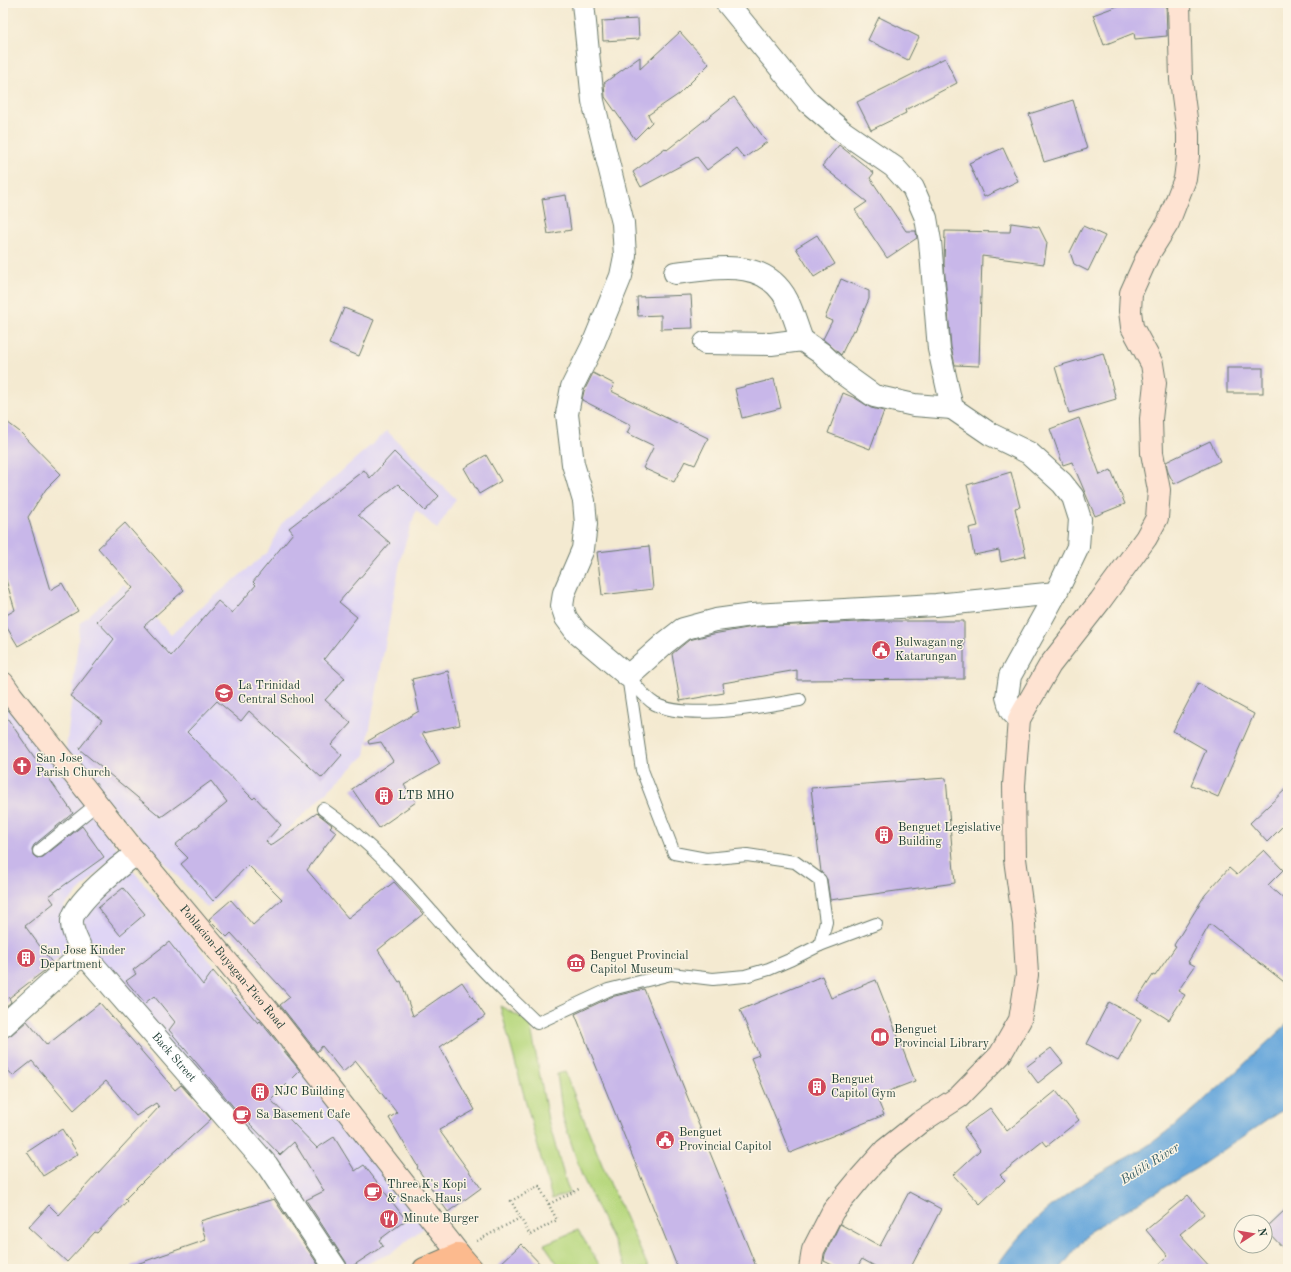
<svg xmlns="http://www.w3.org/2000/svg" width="1291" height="1272" font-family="'Old Standard TT',serif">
<rect width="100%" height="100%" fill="#fcf5e5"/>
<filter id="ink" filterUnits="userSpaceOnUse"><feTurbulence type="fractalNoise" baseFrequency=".025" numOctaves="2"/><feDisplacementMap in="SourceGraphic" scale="8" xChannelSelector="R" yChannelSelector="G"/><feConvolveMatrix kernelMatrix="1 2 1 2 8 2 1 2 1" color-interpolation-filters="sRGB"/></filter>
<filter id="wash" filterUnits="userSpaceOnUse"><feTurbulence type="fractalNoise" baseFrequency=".012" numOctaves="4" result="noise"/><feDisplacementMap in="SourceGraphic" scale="16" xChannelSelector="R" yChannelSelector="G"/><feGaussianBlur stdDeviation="0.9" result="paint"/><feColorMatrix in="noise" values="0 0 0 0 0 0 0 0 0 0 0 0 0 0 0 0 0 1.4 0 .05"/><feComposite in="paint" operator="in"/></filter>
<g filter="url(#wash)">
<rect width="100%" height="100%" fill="#f4ead1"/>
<g fill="#dfd5f5">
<polygon points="387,431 456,499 437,529 416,510 401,557 365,755 207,908 74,765 66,750 80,623 124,584 171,635 205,604 268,552 281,524"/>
<polygon points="3,686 119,851 64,906 74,946 3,1001"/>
<polygon points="129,866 346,1120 425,1227 391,1253 355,1269 334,1269 95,952 80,913"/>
</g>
<g fill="#b8d87f" stroke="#6c8a5a">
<polygon points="500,1006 530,1022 548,1120 569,1193 552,1199"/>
<polygon points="565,1072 605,1172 649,1269 628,1269 620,1256 582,1176 563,1118 557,1074"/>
<polygon points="578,1230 602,1269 561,1269 544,1244"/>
</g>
<path fill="#68a7db" stroke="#447288" d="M 1288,1023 L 1288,1106 L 1197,1168 L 1090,1231 L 1060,1269 L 995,1269 C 1020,1230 1052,1203 1091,1178 C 1114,1163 1140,1153 1161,1136 C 1206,1102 1247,1061 1288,1023 Z"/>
<g id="blocks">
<g fill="#c8b7e9">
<polygon points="1126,3 1166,3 1167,36 1135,39 1134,33 1104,45 1093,15"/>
<polygon points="879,17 919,37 908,60 868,40"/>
<polygon points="638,19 639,39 603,41 602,21"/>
<polygon points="680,32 709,64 679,94 648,115 652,122 635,139 605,97 604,83 640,57 640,69"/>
<polygon points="945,58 957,83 905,110 906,113 871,130 857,102"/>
<polygon points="734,97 767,142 744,158 736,148 707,170 697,157 641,187 633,172 665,148 667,150"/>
<polygon points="1073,100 1087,149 1044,162 1029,114"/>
<polygon points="839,145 874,173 870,178 906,231 916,231 917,238 887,258 855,210 867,202 822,166"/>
<polygon points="1003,148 1018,181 984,197 969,163"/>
<polygon points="566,195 571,230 548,234 542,199"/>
<polygon points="1011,223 1039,227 1047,243 1044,264 982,256 979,366 955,365 951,347 944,264 945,231 1010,232"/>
<polygon points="1083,226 1105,236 1088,271 1074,264 1070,252"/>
<polygon points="817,235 835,264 814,277 796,248"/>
<polygon points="841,279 869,291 869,299 855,331 853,330 841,355 823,339 832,321 825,318"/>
<polygon points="691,295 693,328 661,329 661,315 638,316 637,297"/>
<polygon points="344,308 374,320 359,356 329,344"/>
<polygon points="1103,353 1116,399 1069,413 1055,367"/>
<rect x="1227" y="368" width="36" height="25"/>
<polygon points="593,373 614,384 611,391 708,438 695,465 685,461 674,482 643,468 654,446 627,433 631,425 582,400 584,391"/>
<polygon points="774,379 781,408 742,418 735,389"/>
<polygon points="843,393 855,398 871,408 884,411 870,449 828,433"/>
<polygon points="1079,418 1100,475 1111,470 1125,504 1095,516 1072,462 1063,465 1050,429"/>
<polygon points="3,419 20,432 61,474 46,489 28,517 50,590 62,583 78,611 18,646 3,621 3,617 15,610 3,570"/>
<polygon points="1210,441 1220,461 1174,484 1168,472 1166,462"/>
<polygon points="394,452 439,496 425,511 398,484 358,515 390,543 339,602 357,617 324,659 345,678 325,700 351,723 331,745 342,755 322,778 249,711 241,721 217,701 187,732 253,799 255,797 281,825 266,841 270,846 317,813 332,825 330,827 336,832 307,870 348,918 394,882 423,914 378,950 399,982 401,981 413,1016 462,982 485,1016 440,1047 475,1110 439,1130 481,1188 448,1212 417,1168 418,1167 389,1118 397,1113 356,1061 343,1072 322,1046 317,1052 280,1005 290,997 231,933 227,937 209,919 231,900 253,925 282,899 248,865 213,901 181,864 188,858 175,845 227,802 211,781 161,817 79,749 102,720 70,696 114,639 97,621 133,588 98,548 125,523 184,590 144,626 171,656 218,601 232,613 256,585 253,582 293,533 289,528 364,470 370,478"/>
<polygon points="486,455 501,481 479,494 464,468"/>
<polygon points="1011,472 1020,507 1015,508 1026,556 1001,562 999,550 974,555 969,528 978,526 967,485"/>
<polygon points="649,546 653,589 602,595 597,552"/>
<polygon points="879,621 964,621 964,679 797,680 797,670 723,683 724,693 680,701 672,654 689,640 713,634 753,627"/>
<polygon points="448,671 460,725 422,733 440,764 404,785 416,802 379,828 352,789 393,761 381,742 369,744 368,741 419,711 412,679"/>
<polygon points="1198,683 1254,714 1218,797 1191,785 1206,750 1173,731"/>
<polygon points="3,712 73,813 34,845 32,849 33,855 37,858 43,857 82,826 104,857 49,896 54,903 25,926 53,964 9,998 11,1002 3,1009"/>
<polygon points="946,778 955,883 830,900 827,879 821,872 811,788"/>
<polygon points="1288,787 1288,821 1267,842 1250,823"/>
<polygon points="1264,850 1283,870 1268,885 1288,903 1288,985 1210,924 1188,962 1195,966 1178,991 1185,995 1169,1020 1137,1000 1153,975 1155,976 1176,946 1174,945 1205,895 1229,868 1237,875"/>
<polygon points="123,888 145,914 120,935 98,908"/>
<polygon points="169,942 203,985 213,971 258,1023 260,1021 300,1071 271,1100 317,1148 334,1137 355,1171 364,1165 406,1220 379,1240 383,1246 348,1269 346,1262 306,1200 324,1191 294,1142 280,1155 248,1122 247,1123 169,1030 175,1022 154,996 145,1003 126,981 136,974 133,970"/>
<polygon points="822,976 831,998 876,980 915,1081 876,1096 884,1115 790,1153 751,1058 759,1055 740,1010"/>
<polygon points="644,989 757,1269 678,1269 575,1014 611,997"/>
<polygon points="1109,1002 1141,1019 1118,1061 1087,1044"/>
<polygon points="100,1003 175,1090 181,1085 211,1119 147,1177 125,1199 127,1201 97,1233 95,1232 67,1262 29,1227 49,1205 59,1215 159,1107 156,1103 136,1116 106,1081 74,1110 32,1061 13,1076 3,1064 3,1038 11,1035 27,1021 47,1045"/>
<polygon points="1051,1048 1063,1063 1038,1083 1026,1067"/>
<polygon points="1056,1091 1079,1120 1047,1146 1043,1141 1000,1175 1005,1180 980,1204 953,1175 980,1150 964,1127 990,1108 1007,1131"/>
<polygon points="62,1129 78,1154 43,1176 27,1152"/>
<polygon points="909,1192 941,1209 910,1269 880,1269 862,1259 856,1269 840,1269 824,1261 825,1254 840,1224 880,1246"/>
<polygon points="1188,1195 1204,1214 1180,1234 1212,1269 1154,1269 1168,1256 1146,1230"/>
<polygon points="274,1199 321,1269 131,1269 131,1266 206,1240 200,1221"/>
<polygon points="1288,1207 1288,1253 1265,1229"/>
<polygon points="521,1244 545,1269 495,1269"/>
</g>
</g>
</g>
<g filter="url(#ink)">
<use href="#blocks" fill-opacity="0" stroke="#6a7a6b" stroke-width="1"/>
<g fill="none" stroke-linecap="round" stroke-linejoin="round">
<g stroke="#6a7a6b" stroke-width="14">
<g id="lane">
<path d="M 629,677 C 637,686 644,698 655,704 C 688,721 763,706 800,700"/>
<path d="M 323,809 C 385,851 431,913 481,968 C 499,987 518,1005 537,1023 L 608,990 L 671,974 L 713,979 L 745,976 L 769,969 L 792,959 L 820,945 L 826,922 L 820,880 L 795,862 L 747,855 L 706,859 L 674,853 L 642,770 L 628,676"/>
<polyline points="39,851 97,804"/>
<polyline points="820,945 876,924"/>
</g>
</g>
<g stroke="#6a7a6b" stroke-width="24">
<g id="street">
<polyline points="583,3 593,101 623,223 625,256 621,276 592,347 572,387 567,414 573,464 584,501 586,524 583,549 564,593 562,606 566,618 577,633 628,676 665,643 683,629 716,620 752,615 936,605 1056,593"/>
<polyline points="727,3 808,102 842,131 894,167 913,188 926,218 930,241 939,349 952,408 990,434 1029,453 1062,483 1073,497 1080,519 1078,547 1056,593 1010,676 1007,697 1011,711 1019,719"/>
<path d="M 675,273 C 715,269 764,256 787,300 C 793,312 797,327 802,340"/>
<polyline points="705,343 771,344 802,340 821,353 842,373 874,396 914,405 952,408"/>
<path id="s1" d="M 137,853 C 122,864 72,904 72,921 C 71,931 79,944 83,953 L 267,1165 L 336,1269"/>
<polyline points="3,1026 83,953"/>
</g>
</g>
<g stroke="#6a7a6b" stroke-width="24">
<g id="secondary">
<path id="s2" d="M 3,683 L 12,696 L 133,849 L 275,1019 L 459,1254"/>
<polyline points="810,1269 813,1250 833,1211 861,1177 885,1150 919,1123 959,1097 1000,1055 1020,1020 1027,975 1024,924 1015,859 1014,785 1019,719 1050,665 1100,601 1146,538 1157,518 1159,490 1152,453 1151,419 1155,383 1152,364 1132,327 1130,311 1131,293 1148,255 1168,223 1185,179 1188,156 1188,134 1181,80 1179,3"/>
</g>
</g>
<g stroke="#6a7a6b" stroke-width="24">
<polyline id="highway" points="424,1269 459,1254 472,1269"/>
</g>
<g stroke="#6a7a6b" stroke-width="2.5" stroke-dasharray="1 3" stroke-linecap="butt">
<polygon points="539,1186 557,1220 530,1235 511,1201"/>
<polyline points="549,1204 579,1189"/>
<polyline points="477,1241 520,1218"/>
</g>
<use href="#lane" stroke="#fff" stroke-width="12"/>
<use href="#street" stroke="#fff" stroke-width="22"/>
<use href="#secondary" stroke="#fee3d2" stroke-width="22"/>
<use href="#highway" stroke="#fcba8e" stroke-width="22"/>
</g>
</g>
<defs>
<g id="civic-disc" transform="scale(1)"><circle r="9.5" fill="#d1495b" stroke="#fcf5e5"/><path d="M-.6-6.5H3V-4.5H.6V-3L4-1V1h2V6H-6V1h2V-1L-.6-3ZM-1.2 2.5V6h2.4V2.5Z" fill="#fff"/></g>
<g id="school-disc" transform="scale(1)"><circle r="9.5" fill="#d1495b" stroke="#fcf5e5"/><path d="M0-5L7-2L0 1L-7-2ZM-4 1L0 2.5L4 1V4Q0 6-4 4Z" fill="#fff"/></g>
<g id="church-disc" transform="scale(1)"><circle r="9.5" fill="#d1495b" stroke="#fcf5e5"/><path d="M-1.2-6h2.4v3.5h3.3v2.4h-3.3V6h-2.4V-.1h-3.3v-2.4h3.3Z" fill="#fff"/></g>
<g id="building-disc" transform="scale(1)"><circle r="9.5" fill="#d1495b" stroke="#fcf5e5"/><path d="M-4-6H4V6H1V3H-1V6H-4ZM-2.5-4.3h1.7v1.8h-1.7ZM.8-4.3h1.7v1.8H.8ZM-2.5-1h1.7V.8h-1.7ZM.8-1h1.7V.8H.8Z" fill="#fff"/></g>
<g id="museum-disc" transform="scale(1)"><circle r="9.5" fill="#d1495b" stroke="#fcf5e5"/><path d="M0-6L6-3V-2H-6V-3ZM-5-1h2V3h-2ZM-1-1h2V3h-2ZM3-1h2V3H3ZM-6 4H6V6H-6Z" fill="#fff"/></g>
<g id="library-disc" transform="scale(1)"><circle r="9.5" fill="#d1495b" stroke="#fcf5e5"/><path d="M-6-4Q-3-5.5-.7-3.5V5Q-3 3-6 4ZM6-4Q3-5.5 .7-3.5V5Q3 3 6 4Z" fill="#fff"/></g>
<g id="cafe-disc" transform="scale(1)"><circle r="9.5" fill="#d1495b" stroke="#fcf5e5"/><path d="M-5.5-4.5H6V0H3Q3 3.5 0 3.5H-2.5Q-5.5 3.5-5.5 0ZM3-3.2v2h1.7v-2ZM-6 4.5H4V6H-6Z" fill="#fff"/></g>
<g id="restaurant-disc" transform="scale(1)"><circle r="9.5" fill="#d1495b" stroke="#fcf5e5"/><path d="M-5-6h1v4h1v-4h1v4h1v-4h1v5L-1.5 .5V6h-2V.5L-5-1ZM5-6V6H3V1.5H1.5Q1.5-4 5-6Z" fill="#fff"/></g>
</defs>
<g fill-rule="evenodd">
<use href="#civic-disc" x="881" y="650"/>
<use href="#school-disc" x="224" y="693"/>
<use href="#church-disc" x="22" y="766"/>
<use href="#building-disc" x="384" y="796"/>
<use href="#building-disc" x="884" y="835"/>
<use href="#building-disc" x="26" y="958"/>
<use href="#museum-disc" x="576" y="963"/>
<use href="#library-disc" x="880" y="1037"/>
<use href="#building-disc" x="817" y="1087"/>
<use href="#building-disc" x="260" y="1092"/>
<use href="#cafe-disc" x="242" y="1115"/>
<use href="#civic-disc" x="665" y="1140"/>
<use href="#cafe-disc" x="373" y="1192"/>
<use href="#restaurant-disc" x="389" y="1219"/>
</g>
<g text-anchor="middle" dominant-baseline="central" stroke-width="3" stroke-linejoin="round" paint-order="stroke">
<g font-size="12" fill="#1f3d34" stroke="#fcf5e5" text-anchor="start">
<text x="895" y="643">Bulwagan ng<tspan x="895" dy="14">Katarungan</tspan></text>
<text x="238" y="686">La Trinidad<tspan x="238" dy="14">Central School</tspan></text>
<text x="36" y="759">San Jose<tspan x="36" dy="14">Parish Church</tspan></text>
<text x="398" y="796">LTB MHO</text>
<text x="898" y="828">Benguet Legislative<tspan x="898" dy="14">Building</tspan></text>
<text x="40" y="951">San Jose Kinder<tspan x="40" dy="14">Department</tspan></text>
<text x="590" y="956">Benguet Provincial<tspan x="590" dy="14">Capitol Museum</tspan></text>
<text x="894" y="1030">Benguet<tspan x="894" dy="14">Provincial Library</tspan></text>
<text x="831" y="1080">Benguet<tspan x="831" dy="14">Capitol Gym</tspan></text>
<text x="274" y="1092">NJC Building</text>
<text x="256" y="1115">Sa Basement Cafe</text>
<text x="679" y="1133">Benguet<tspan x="679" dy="14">Provincial Capitol</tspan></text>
<text x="387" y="1185">Three K's Kopi<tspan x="387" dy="14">&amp; Snack Haus</tspan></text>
<text x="403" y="1219">Minute Burger</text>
</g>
<g font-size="12" fill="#1f3d34" stroke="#fcf5e5">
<text stroke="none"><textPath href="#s2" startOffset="365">Poblacion-Buyagan-Pico Road</textPath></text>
<text stroke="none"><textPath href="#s1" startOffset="268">Back Street</textPath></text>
</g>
<g font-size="13" font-style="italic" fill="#355d66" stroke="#fcf5e5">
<text transform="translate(1150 1164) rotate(-32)">Balili River</text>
</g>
</g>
<rect width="1291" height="1272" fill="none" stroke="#fcf5e5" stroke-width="16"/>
<g transform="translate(1253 1234) rotate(78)"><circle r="19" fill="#fcf5e5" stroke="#a4ab9e"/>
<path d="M0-3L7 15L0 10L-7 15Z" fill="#d1495b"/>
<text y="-6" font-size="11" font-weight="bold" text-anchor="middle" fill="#1f3d34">N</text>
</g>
</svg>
